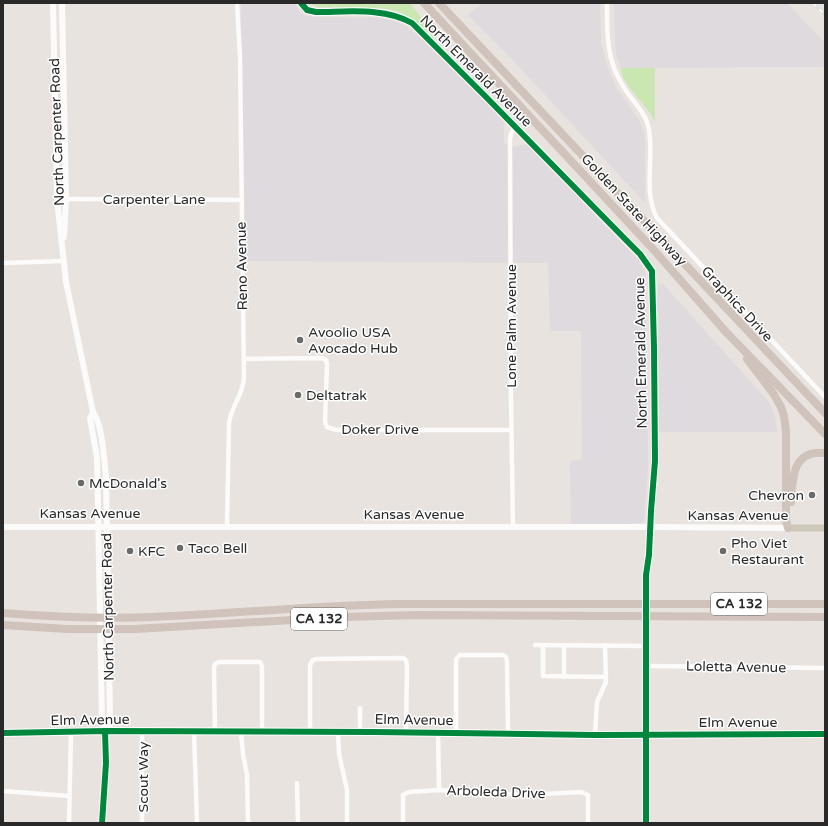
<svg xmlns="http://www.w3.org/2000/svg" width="828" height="826" font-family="'Varela Round',sans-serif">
<rect width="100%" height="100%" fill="#e8e3de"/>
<g fill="#dedadd">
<polygon points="241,3 295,3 300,12 306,16 314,17 378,18 395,21 406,26 415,33 502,119 504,123 504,143 514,147 527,144 638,260 645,272 646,284 648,467 644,520 641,523 571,527 570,461 582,460 581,331 550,331 548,263 242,261"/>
<polygon points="482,3 600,3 601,43 607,66 617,89 640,121 645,136 645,203 510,57 468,15"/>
<polygon points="614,3 787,3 825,43 825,67 621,68 619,61 617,59 615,44"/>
<polygon points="658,284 663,284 769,402 775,416 777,432 659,432"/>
</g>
<g fill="#cae7b2">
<path d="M 309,3 L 410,3 L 436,37 L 434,39 C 424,28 413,18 400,12 C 383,5 338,8 318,7 Z"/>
<path d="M 621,68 L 655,68 L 655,122 C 649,106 621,85 621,68 Z"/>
</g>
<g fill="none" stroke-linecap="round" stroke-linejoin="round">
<g stroke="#fcfbfa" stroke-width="4.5">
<path d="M 607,3 C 607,34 606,59 623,86 C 631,100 647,113 649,130 C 654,159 643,192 657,218 L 825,397"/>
<polyline points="66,199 242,200"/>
<polyline points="3,263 63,261"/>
<polyline points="244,359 322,358 326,360 327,364 325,422 327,427 336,430 511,430"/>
<path d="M 227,526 L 229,423 C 231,407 243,395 244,378 L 240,57 L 237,3"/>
<polyline points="513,527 511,401 510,139 511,134 515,126"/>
<polyline points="535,645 646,646"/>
<polyline points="543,645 543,676 605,677"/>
<polyline points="564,645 564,677"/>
<polyline points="647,666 825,668"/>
<polyline points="194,732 197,823"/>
<polyline points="215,732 214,668 215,664 219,662 260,662 262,666 262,732"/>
<polyline points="241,732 243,754 247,775 248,823"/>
<polyline points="310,732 310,665 313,660 317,659 403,658 406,660 407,666 406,732"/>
<polyline points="338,732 339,754 347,790 347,823"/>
<polyline points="360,732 360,708"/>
<polyline points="438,732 439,790"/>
<polyline points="3,733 105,731 373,732 595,735 825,734"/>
<polyline points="456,733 456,659 460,655 503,655 506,657 507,661 508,734"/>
<polyline points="595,735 597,702 606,682 605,645"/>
<polyline points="297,783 298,823"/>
<polyline points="3,791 69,796"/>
<polyline points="69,823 71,732"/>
<polyline points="142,823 142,731"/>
<polyline points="403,823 403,795 409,792 439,790 525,795 581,792 588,795 588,823"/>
</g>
<g stroke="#fcfbfa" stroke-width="6">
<path d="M 53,3 L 57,199 L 66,282 L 93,412 C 103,426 104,460 106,477 L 110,719 L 109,726 L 105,731"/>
<polyline points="62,3 66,199 64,237"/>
<path d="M 301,3 L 307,10 L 316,12 C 347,12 384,7 412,23 L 488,99 L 627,241 L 640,254 L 652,271 L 654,348 L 655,461 L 651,511 L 649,555 L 646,575 L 646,823"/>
<polyline points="93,412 90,418 97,458 102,720 105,731 106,763 102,823"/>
<polyline points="3,527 651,527 788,528"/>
</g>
<polyline stroke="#cec8b9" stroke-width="7" points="788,528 825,528"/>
<g stroke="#cfc3bb" stroke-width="8">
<polyline points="424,3 653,249 726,332 825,434"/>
<polyline points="439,3 825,413"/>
<polyline points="747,359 773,393 781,407 784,416 786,431 786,520 788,528"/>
<path d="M 791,502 C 792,478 793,449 825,453"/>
<path d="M 3,613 C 52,617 102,619 152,617 C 235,614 317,605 400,604 L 825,604"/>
<polyline points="3,625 67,629 135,629 343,617 419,615 825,617"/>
</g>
<g stroke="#dddcde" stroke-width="3">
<polyline id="rail" points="813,3 825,15"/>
</g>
<use href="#rail" stroke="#fff" stroke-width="1.5" stroke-dasharray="4.5" stroke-linecap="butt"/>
<g stroke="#fff" stroke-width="8">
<g id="cycleway">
<path d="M 301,3 L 307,10 L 316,12 C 347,12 384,7 412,23 L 488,99 L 627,241 L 640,254 L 652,271 L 654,348 L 655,461 L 651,511 L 649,555 L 646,575 L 646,823"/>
<polyline points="3,733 105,731 373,732 595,735 825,734"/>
<polyline points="102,823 106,763 105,731"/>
</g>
</g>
<use href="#cycleway" stroke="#00873e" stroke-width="6"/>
</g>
<g fill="#6c6a68" stroke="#fff" stroke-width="1.5">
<circle cx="300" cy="340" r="4"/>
<circle cx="298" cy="395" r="4"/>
<circle cx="81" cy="483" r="4"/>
<circle cx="812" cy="495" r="4"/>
<circle cx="180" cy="548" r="4"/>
<circle cx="130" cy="551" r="4"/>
<circle cx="723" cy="551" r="4"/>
</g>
<g text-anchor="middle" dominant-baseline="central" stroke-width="3" stroke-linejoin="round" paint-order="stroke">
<g fill="#fff" stroke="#696969" stroke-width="1">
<rect x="711" y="593" width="56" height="22" rx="3"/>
<rect x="291" y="608" width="56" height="22" rx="3"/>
</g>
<g font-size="13" font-weight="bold" fill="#292929">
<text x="739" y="604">CA 132</text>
<text x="319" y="619">CA 132</text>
</g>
<g font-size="14" fill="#292929" stroke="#fff">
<text transform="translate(476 71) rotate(45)">North Emerald Avenue</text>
<text transform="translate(57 132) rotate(-92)">North Carpenter Road</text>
<text x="154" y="199">Carpenter Lane</text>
<text transform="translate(634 210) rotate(47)">Golden State Highway</text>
<text transform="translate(242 266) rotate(-91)">Reno Avenue</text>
<text transform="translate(737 304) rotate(47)">Graphics Drive</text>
<text transform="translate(511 326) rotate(-90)">Lone Palm Avenue</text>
<text transform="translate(641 353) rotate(-91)">North Emerald Avenue</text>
<text x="380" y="429">Doker Drive</text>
<text x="90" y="513">Kansas Avenue</text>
<text x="414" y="514">Kansas Avenue</text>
<text x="738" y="515">Kansas Avenue</text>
<text transform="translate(108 607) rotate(-91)">North Carpenter Road</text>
<text transform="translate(736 667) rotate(1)">Loletta Avenue</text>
<text transform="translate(90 720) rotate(-1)">Elm Avenue</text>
<text transform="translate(414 720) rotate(1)">Elm Avenue</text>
<text x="738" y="722">Elm Avenue</text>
<text transform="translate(143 777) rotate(-90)">Scout Way</text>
<text transform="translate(496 792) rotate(2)">Arboleda Drive</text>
</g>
<g font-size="14" fill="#292929" stroke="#fff" text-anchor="start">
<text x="308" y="332">Avoolio USA<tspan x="308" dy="16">Avocado Hub</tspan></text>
<text x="306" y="395">Deltatrak</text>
<text x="89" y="483">McDonald's</text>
<text x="804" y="495" text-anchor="end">Chevron</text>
<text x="731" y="543">Pho Viet<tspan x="731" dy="16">Restaurant</tspan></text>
<text x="188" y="548">Taco Bell</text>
<text x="138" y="551">KFC</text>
</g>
</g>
<rect width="828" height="826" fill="none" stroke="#292929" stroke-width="8"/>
</svg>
